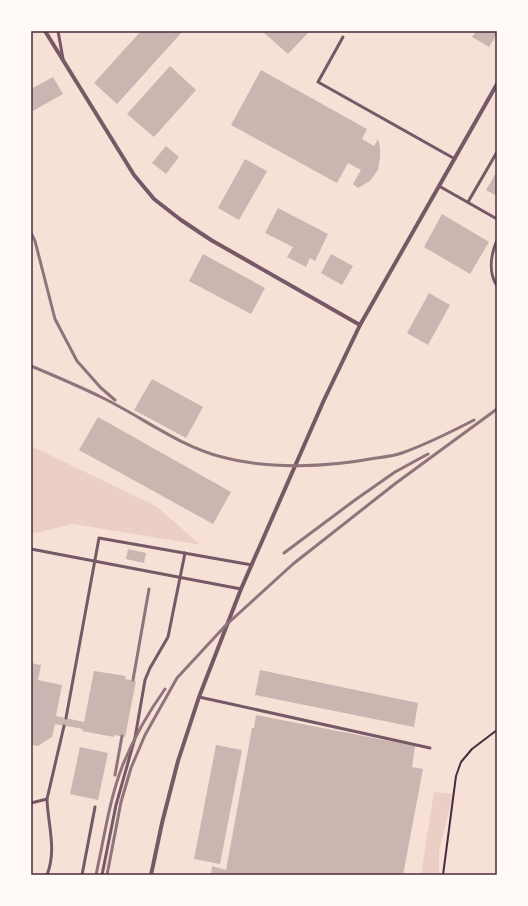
<svg xmlns="http://www.w3.org/2000/svg" width="528" height="906" font-family="Literata,serif">
<rect width="100%" height="100%" fill="#f7e1d7"/>
<g fill="#ebcfc5">
<polygon points="31,446 156,506 201,545 73,524 31,534"/>
<polygon points="434,792 453,794 439,852 439,875 421,875"/>
</g>
<g fill="#ccb4b1">
<polygon points="141,31 183,31 117,104 94,83"/>
<polygon points="262,31 310,31 288,54"/>
<polygon points="476,31 497,31 497,34 489,47 472,37"/>
<polygon points="170,66 196,90 154,137 127,114"/>
<polygon points="261,70 367,129 362,139 374,146 378,139 380,147 380,157 378,170 370,181 358,188 353,184 361,170 348,163 337,183 231,125"/>
<polygon points="53,77 63,94 31,112 31,89"/>
<polygon points="166,146 179,157 166,174 152,163"/>
<polygon points="245,159 267,171 239,220 218,208"/>
<polygon points="497,171 497,196 486,190"/>
<polygon points="278,208 328,234 315,261 310,258 306,267 287,257 293,247 265,233"/>
<polygon points="442,214 489,242 470,274 424,247"/>
<polygon points="203,254 265,288 251,314 189,281"/>
<polygon points="331,254 353,266 342,285 321,273"/>
<polygon points="429,293 450,305 428,345 407,333"/>
<polygon points="152,379 203,407 186,438 134,410"/>
<polygon points="98,417 231,492 213,524 79,450"/>
<polygon points="128,549 146,553 144,563 126,559"/>
<polygon points="31,663 41,665 38,680 62,685 56,716 84,722 94,671 126,676 125,679 136,681 125,737 114,735 114,737 82,731 83,729 55,724 52,737 38,746 31,745"/>
<polygon points="260,670 418,703 414,727 255,695"/>
<polygon points="256,715 415,746 412,767 423,769 403,875 211,875 212,866 226,870 252,728 254,728"/>
<polygon points="216,745 242,750 220,864 194,859"/>
<polygon points="80,747 108,753 98,800 70,794"/>
</g>
<g fill="none" stroke-linecap="round" stroke-linejoin="round">
<polyline stroke="#4a2c40" stroke-width="2" points="443,875 456,776 461,762 472,749 497,730"/>
<g stroke="#755966" stroke-width="3">
<polyline points="58,31 63,59"/>
<polyline points="343,37 318,82 455,159"/>
<polyline points="439,186 497,219"/>
<polyline points="468,202 497,152"/>
<path d="M 497,240 C 491,254 488,272 497,286"/>
<polyline points="31,549 241,589"/>
<polyline points="199,697 430,748"/>
<polyline points="66,718 99,538 252,565"/>
<polyline points="47,799 64,726"/>
<path d="M 31,803 L 47,799 C 48,826 57,849 47,875"/>
<polyline points="82,875 95,807"/>
<polyline points="102,875 116,805 135,738 145,680 150,668 168,637 185,553"/>
</g>
<g stroke="#755966" stroke-width="4">
<polyline points="45,31 134,175 154,199 181,220 211,240 360,325"/>
<polyline points="151,875 162,823 178,761 199,697 241,589 324,400 360,325 497,84"/>
</g>
<g stroke="#8f747c" stroke-width="3">
<polyline points="31,233 35,241 55,319 77,361 101,388 115,400"/>
<path d="M 31,366 C 55,376 79,386 103,398 C 142,417 179,446 222,457 C 269,470 328,467 376,458 C 384,457 394,456 402,453 C 427,444 451,432 474,420"/>
<polyline points="284,553 355,500 395,472 428,454"/>
<polyline points="133,680 149,589"/>
<polyline points="115,775 122,736"/>
<path d="M 96,875 C 104,839 109,801 122,767 C 133,739 148,713 165,689"/>
<polyline points="107,875 121,802 131,768 145,735 177,678 226,625 293,564 396,483 497,409"/>
</g>
</g>
<rect width="528" height="906" fill="none" stroke="#fffaf5" stroke-width="64"/>
<rect x="32" y="32" width="464" height="842" fill="none" stroke="#4a2c40" stroke-width="1.5"/>
</svg>
